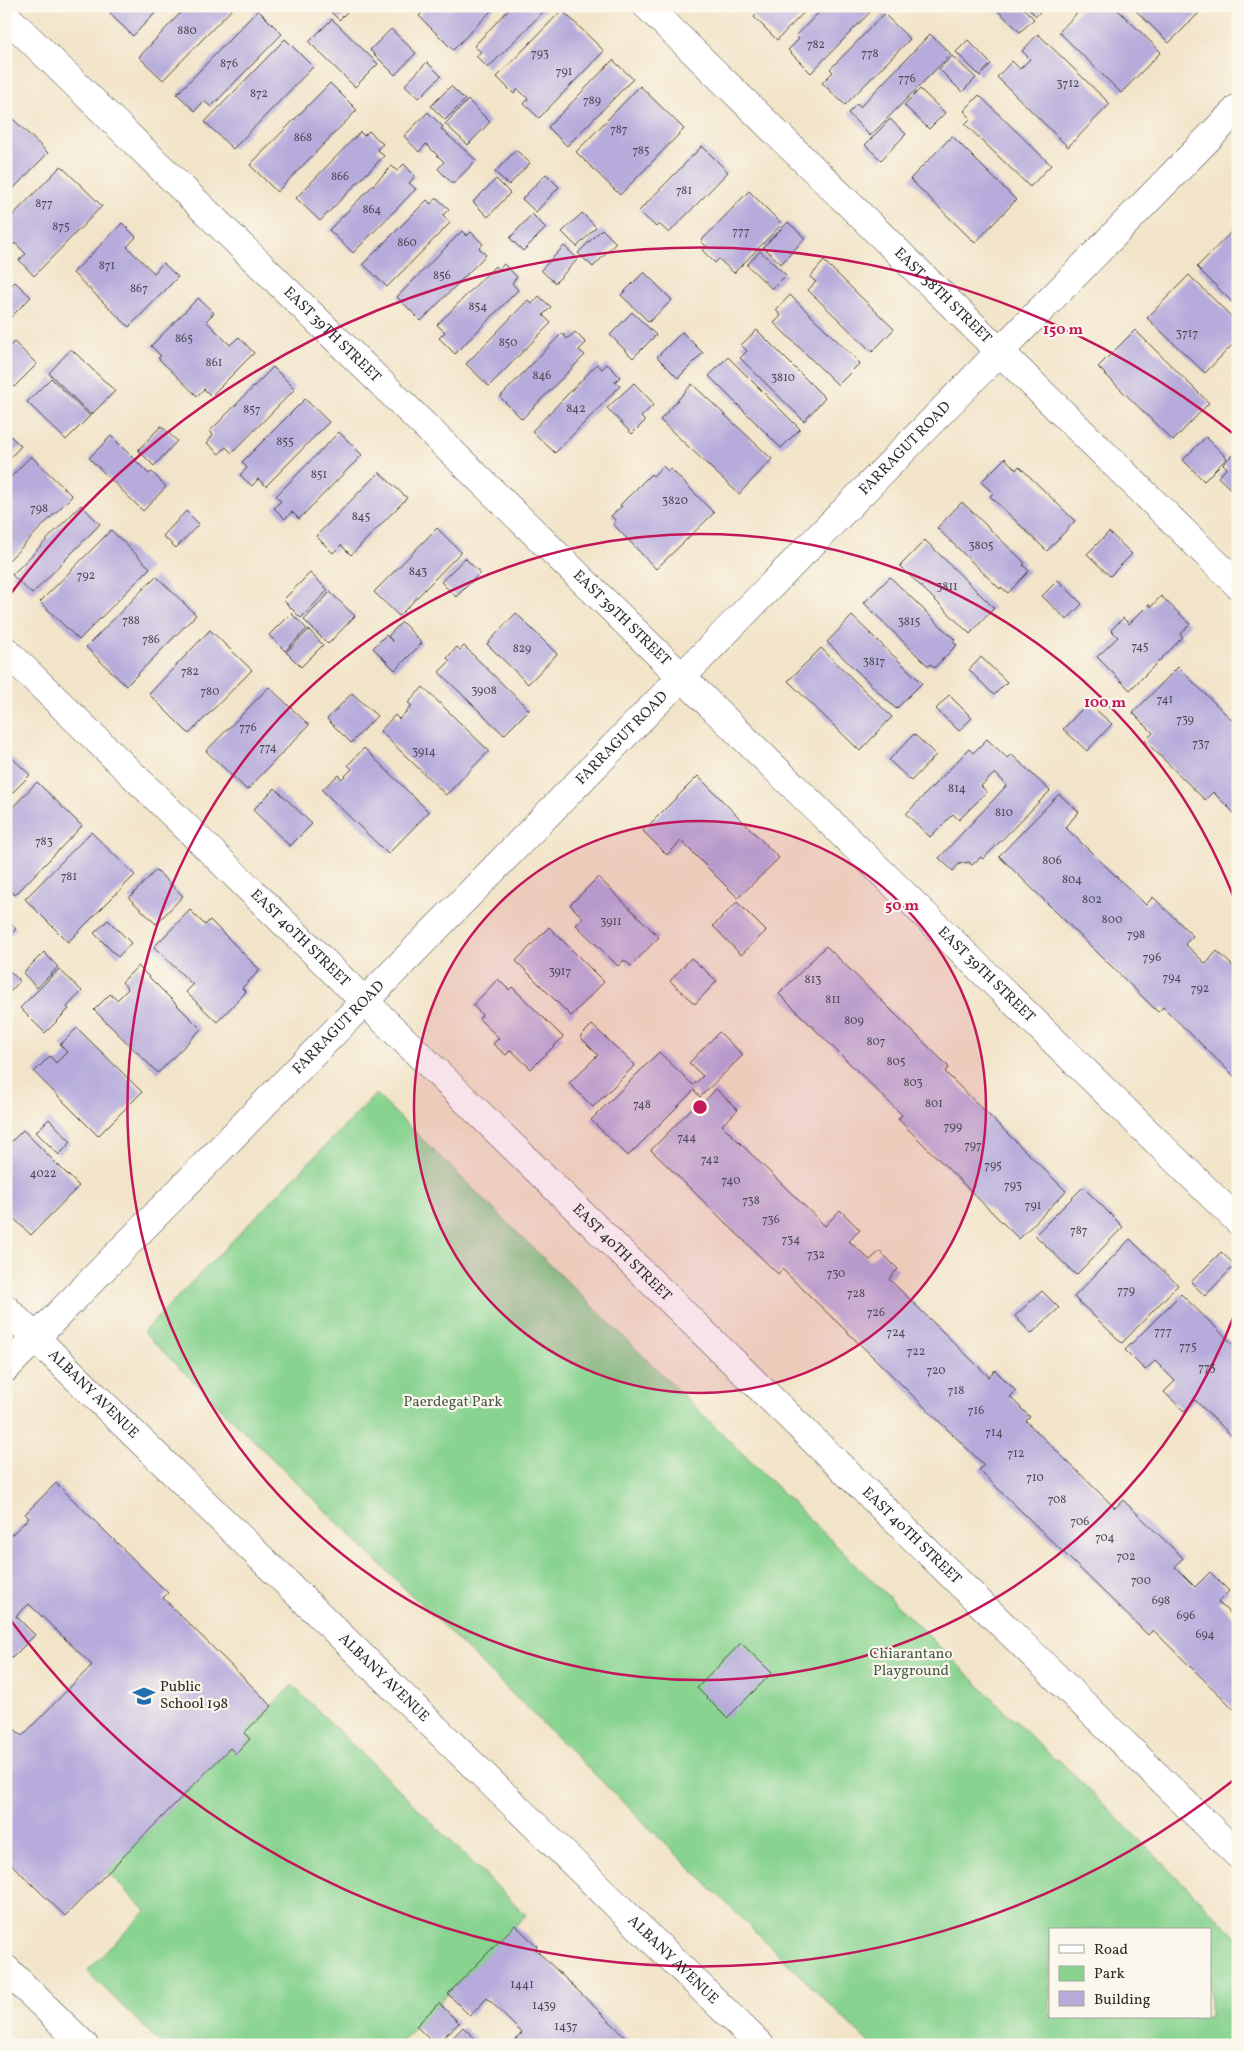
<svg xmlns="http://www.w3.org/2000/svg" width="1244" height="2051" font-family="Vollkorn,serif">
<rect width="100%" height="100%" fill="#fbf7ec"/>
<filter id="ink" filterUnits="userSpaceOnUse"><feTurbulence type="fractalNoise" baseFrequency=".02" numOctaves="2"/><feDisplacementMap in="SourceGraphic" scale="10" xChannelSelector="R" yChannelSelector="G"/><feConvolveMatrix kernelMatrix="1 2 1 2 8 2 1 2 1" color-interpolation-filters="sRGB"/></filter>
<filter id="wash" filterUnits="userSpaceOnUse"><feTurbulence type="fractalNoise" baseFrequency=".0096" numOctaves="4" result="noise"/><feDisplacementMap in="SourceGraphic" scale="20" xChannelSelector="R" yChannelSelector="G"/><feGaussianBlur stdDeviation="1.12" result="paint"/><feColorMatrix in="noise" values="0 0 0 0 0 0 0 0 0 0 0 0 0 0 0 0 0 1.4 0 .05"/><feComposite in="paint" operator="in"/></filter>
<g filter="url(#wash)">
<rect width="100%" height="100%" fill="#f2e4c9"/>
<g fill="#88d390" stroke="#5a7f5e" fill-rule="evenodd">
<path d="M 376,1094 L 1055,1760 L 1059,1760 L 1238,1938 L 1238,2045 L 871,2045 L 143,1332 ZM 1050,1930 L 1210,1930 L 1210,2017 L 1050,2017 Z"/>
<polygon points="292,1685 526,1915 398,2045 162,2045 87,1971 146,1911 107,1872 230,1748 236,1753 250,1739 244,1733"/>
</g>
<g id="blocks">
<g fill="#b6abdb">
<polygon points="117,6 162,6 133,36 110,14"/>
<polygon points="187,6 235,6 163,80 139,57"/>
<polygon points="325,6 353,6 339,20"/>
<polygon points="429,6 496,6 453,50 419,16"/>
<polygon points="512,6 549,6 488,68 476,56 481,52 474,46"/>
<polygon points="765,6 810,6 777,40 754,17"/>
<polygon points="825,6 876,6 811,73 788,50 799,39 796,36"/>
<polygon points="1001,6 1021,6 1034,19 1020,32 997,10"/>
<polygon points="1026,6 1046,6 1036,16"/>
<polygon points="1084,6 1114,6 1161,52 1121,93 1059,32"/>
<polygon points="1131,6 1206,6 1169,43"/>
<polygon points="258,10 282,34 211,107 204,101 195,111 177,94"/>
<polygon points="562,10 604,51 539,118 524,104 528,99 518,89 514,94 497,77"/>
<polygon points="884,14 910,39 845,105 822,83 833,72 830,69"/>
<polygon points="332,19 378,64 355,87 309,42"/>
<polygon points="391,29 416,53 395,75 370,50"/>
<polygon points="930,34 951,54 870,136 848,113 857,104 860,107"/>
<polygon points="1038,34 1110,104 1068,147 997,77 1012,61 1020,69 1030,59 1022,51"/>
<polygon points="285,39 313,67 233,149 205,122"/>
<polygon points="968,40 991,64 980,76 956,52"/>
<polygon points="952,56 976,78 962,92 939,69"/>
<polygon points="613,60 633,79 567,146 548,127"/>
<polygon points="427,62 441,76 419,98 405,85"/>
<polygon points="330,83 357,110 277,192 250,165"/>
<polygon points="451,86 465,100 445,120 431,106"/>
<polygon points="640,86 684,129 620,195 576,152"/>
<polygon points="920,89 945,113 929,129 904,105"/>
<polygon points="979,95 1051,165 1030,187 965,124 971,118 964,111"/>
<polygon points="468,100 490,122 468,145 445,124"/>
<polygon points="428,112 443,127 441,129 476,160 453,184 438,169 444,162 426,144 419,152 404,136"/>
<polygon points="7,113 48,153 6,196 6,114"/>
<polygon points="890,119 906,134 881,160 865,145"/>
<polygon points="369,131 383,144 377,149 384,156 320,221 296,198 360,132 364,136"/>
<polygon points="952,136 1016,200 975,243 910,179"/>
<polygon points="702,146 728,172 669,233 659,224 656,227 639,211"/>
<polygon points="516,150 530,163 509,185 495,172"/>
<polygon points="404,164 415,176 409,183 416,189 353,253 329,230 392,166 397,171"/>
<polygon points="61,166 102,206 34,276 19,260 26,254 15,243 8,250 6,248 6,222"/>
<polygon points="546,174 559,187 536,212 522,199"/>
<polygon points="496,179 510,193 488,217 473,202"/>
<polygon points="749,191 782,224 734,273 719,259 715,263 702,250 707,247 701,241"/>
<polygon points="437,198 449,209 443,215 450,223 387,287 363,264 427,200 431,204"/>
<polygon points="582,213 596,227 577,247 562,232"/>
<polygon points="532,214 546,228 523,251 510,238"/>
<polygon points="788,222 805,238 781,264 763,247"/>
<polygon points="122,223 136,237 127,247 154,273 163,263 178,277 129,327 73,273"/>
<polygon points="1237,226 1238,227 1238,308 1197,267"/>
<polygon points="602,229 616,243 593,267 578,253"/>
<polygon points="462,231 467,236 471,232 483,244 479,248 486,255 421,321 397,297"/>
<polygon points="564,246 578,259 555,283 541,270"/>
<polygon points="760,251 786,275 772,289 747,265"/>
<polygon points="824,261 894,329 872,352 808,290 816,282 810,277"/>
<polygon points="504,264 517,277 512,283 518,290 455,354 439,338 445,332 437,325 495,266 498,270"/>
<polygon points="644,272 672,300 649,322 621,295"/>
<polygon points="1189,275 1238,323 1238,339 1205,373 1147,318"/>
<polygon points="15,282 31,297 6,322 6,291"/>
<polygon points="790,295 860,363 838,385 774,323 781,316 776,310"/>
<polygon points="539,296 551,307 543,315 551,323 489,386 466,364 528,300 532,304"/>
<polygon points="198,298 214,313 206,321 230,345 239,337 254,353 211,396 204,389 197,396 158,358 161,356 151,346"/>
<polygon points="632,312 656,335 633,358 610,335"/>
<polygon points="757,330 825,398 804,421 740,358 747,351 741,345"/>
<polygon points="1135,330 1209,403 1173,441 1098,367"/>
<polygon points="575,332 586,343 579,350 585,355 522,419 500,397 562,333 567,339"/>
<polygon points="682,332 703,353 678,378 657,357"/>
<polygon points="14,342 37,364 14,387 6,379 6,349"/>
<polygon points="71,349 115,391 91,415 49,373"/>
<polygon points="728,357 800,429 781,448 709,376"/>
<polygon points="597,364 602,369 607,364 620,377 615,382 620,386 555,453 532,431"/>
<polygon points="273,367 295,389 232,453 226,447 219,454 207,443 213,435 210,431"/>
<polygon points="51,378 90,416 66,440 27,402"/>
<polygon points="634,383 654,404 641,417 645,421 632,434 607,408"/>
<polygon points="692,384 772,459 739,494 660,420"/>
<polygon points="305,399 329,422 266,486 258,479 252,486 240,475 247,468 242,462"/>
<polygon points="161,426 177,441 154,466 138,450"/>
<polygon points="6,432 21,446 6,462"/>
<polygon points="339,432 362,455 299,519 292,512 285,519 274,508 281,501 276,496"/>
<polygon points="111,436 149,474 152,472 166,487 143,511 89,458"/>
<polygon points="1206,437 1227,458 1204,481 1183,460"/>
<polygon points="1238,449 1238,496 1218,477 1227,468 1223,464"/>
<polygon points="31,456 72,496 6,563 6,482"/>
<polygon points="1005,458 1016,470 1019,466 1075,521 1047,551 990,496 993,493 981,482"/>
<polygon points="663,466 668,471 671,469 714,513 656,569 613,524 616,521 611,516 622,506 620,505 651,474 653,476"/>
<polygon points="379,472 407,498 351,555 341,545 333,553 316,536"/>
<polygon points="962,502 1025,563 1023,565 1029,571 1008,593 1001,587 1000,589 937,528"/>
<polygon points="81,505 100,524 32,594 12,575"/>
<polygon points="186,511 199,524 176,548 163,536"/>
<polygon points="437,528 461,552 399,616 374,592"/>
<polygon points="111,530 150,568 79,640 40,602"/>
<polygon points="1109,532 1132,554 1110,576 1087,554"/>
<polygon points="925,540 994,608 970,634 900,566"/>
<polygon points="465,558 480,573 456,597 441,582"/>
<polygon points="310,573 328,590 301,618 283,600"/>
<polygon points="156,576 196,615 126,686 86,647"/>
<polygon points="890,577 955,640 953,642 957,645 934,668 931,664 928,666 864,603"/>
<polygon points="1058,580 1082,604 1067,620 1042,596"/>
<polygon points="330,592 355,616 328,644 304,620"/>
<polygon points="1161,596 1190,624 1180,635 1183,637 1130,690 1097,657 1118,637 1111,630 1123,618 1129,624 1149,604 1151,607"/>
<polygon points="291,613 307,629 285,651 269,635"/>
<polygon points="516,613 557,654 528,684 487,644"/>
<polygon points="852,616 922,683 896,709 827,642"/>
<polygon points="402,622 422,643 395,670 373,648 386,635 393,642 388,636"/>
<polygon points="210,630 252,670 189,734 149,694"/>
<polygon points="309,630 323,645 301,667 286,652"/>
<polygon points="464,646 529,710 504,735 439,672 450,661 447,658 457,647 460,650"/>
<polygon points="821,648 892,717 860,751 788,681"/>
<polygon points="981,657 1007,682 994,695 969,670"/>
<polygon points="1178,667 1238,726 1238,817 1213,792 1205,800 1145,741 1153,733 1133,713"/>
<polygon points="269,687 309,725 247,790 206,751"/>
<polygon points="423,687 489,751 446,795 380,731 395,715 399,719 412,706 408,703"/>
<polygon points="352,693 377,716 351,743 327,719"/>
<polygon points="949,695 972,718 959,731 936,709"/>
<polygon points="1088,703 1112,724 1087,751 1063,729"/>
<polygon points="914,734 936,755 911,781 889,760"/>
<polygon points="987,739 1007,758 1011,754 1050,791 983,859 981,857 972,865 969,862 959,864 953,871 939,858 1007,785 995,773 981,786 987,792 959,820 953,814 930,837 906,814 969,749 973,753"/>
<polygon points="364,748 429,812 388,854 322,790 338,775 342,779 352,769 348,765"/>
<polygon points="6,752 30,775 6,799"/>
<polygon points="698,776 779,858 738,898 681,841 667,855 643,831"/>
<polygon points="37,782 82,826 15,895 6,887 6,814"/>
<polygon points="275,788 312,824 290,846 253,810"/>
<polygon points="1059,794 1079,812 1065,827 1146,905 1153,897 1193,936 1185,944 1206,964 1217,951 1238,971 1238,1080 1163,1007 1158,1012 999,856"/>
<polygon points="91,832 135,875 68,942 25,899"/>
<polygon points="156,870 183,896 156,924 129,898"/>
<polygon points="598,877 659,937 631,966 624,960 618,966 576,925 583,918 570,905"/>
<polygon points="737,902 766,931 741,955 713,926"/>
<polygon points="190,910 205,925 210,920 260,970 242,988 246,992 217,1022 186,992 193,985 154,947"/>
<polygon points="6,919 16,929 6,939"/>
<polygon points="108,920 131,943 118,957 94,933"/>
<polygon points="549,927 604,982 571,1016 516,961"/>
<polygon points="826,946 949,1067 945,1072 1066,1191 1019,1239 898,1119 902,1115 779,994"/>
<polygon points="44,952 58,967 37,988 23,973"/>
<polygon points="691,958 717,981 695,1004 670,981"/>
<polygon points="138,966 201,1029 158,1073 94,1010 110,994 117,1000 128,989 122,982"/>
<polygon points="6,968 20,981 6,996"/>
<polygon points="59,969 82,991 67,1007 69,1009 45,1033 20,1008"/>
<polygon points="498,979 509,990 512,987 563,1037 531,1069 511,1050 506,1055 493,1044 499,1038 479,1019 482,1015 473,1005"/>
<polygon points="592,1025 635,1065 593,1107 569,1083 598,1055 580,1037"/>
<polygon points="77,1028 142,1092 98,1136 34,1072 50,1056 56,1063 67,1052 60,1045"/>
<polygon points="719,1032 743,1055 700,1097 694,1090 628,1156 591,1120 659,1052 693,1085 703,1076 689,1063"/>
<polygon points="716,1089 738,1110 722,1125 744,1147 825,1226 840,1210 860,1230 849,1241 870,1260 880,1251 898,1269 889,1279 989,1377 995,1370 1016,1391 1010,1397 1030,1417 1026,1421 1115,1508 1123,1500 1183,1558 1175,1567 1195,1587 1210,1572 1229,1591 1218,1602 1238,1621 1238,1713 1153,1630 1148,1635 979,1470 984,1465 902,1385 782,1269 778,1274 651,1150 698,1102 701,1105"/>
<polygon points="49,1119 71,1142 59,1155 36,1132"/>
<polygon points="23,1130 79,1186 31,1235 6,1211 6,1147"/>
<polygon points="1083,1187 1123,1227 1076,1275 1035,1235"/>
<polygon points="1130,1239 1178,1285 1122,1343 1074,1297"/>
<polygon points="1221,1252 1235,1265 1205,1296 1191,1282"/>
<polygon points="1042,1291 1059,1308 1031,1334 1015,1316"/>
<polygon points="1181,1294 1238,1349 1238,1442 1195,1400 1184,1411 1164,1392 1175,1381 1155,1361 1145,1370 1125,1350"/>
<polygon points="56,1483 168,1593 163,1598 272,1706 244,1733 250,1739 236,1754 230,1748 65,1916 6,1859 6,1721 22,1736 92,1665 29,1604 16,1616 35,1635 6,1664 6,1540 29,1518 25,1514"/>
<polygon points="741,1643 772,1673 727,1718 697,1688"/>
<polygon points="515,1925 537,1946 535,1949 634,2045 535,2045 532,2041 528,2045 510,2045 522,2033 487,1998 470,2016 448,1994"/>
<polygon points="439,2003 459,2023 435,2045 416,2026"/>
<polygon points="463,2027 482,2045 446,2045"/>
</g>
</g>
</g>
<g filter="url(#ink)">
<use href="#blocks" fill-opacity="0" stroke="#494743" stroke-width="1"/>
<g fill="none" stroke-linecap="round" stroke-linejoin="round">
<g stroke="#494743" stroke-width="29">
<g id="minor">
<path id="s1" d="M 647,6 L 1238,585"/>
<path id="s2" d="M 6,16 L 1238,1221"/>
<path id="s3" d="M 6,651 L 1238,1855"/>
<path id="s4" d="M 6,1309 L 760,2045"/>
<path id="s5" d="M 6,1368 L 1238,108"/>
<polyline points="6,1969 84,2045"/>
</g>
</g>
<use href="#minor" stroke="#fff" stroke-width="28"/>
</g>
</g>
<circle cx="700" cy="1107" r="286" fill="#c2185b" fill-opacity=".12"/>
<g fill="none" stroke="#c2185b" stroke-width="2.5">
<circle cx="700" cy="1107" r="286"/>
<path d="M1237 1308A573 573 0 1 1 1237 906"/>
<path d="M1235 1779A859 859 0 0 1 9 1618M9 596A859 859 0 0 1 1235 435"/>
</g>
<defs>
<g id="school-bare" transform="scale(1.725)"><path d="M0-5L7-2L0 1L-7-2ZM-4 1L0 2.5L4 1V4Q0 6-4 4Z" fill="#1f6fb2" stroke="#fbf7ec" stroke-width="2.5" paint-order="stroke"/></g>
</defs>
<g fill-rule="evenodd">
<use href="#school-bare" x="144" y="1696"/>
</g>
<g text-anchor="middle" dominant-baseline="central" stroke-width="4.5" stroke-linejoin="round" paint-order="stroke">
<g font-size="12" fill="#4e4b57">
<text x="187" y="31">880</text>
<text x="816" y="45">782</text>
<text x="540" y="54">793</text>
<text x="870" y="54">778</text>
<text x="229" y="64">876</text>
<text x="564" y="72">791</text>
<text x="907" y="79">776</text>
<text x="1068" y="84">3712</text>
<text x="259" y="94">872</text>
<text x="592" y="101">789</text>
<text x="619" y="130">787</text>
<text x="303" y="138">868</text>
<text x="641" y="151">785</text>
<text x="340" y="177">866</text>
<text x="684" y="191">781</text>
<text x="44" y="204">877</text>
<text x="372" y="210">864</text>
<text x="61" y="227">875</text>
<text x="741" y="232">777</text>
<text x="407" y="243">860</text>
<text x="107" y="266">871</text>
<text x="442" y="276">856</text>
<text x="139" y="289">867</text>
<text x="478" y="307">854</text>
<text x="1187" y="334">3717</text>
<text x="184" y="339">865</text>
<text x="508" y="343">850</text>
<text x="214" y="363">861</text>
<text x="542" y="376">846</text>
<text x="783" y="378">3810</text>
<text x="576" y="409">842</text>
<text x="252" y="410">857</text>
<text x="285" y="442">855</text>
<text x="319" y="475">851</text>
<text x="675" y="501">3820</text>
<text x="39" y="509">798</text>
<text x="361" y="517">845</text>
<text x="981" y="546">3805</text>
<text x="418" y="572">843</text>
<text x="86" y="576">792</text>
<text x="947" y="587">3811</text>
<text x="131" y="621">788</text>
<text x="909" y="622">3815</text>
<text x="151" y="640">786</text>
<text x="1140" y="647">745</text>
<text x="522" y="649">829</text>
<text x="874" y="662">3817</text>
<text x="190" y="672">782</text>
<text x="484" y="691">3908</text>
<text x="210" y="692">780</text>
<text x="1165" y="700">741</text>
<text x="1185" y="720">739</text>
<text x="248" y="728">776</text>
<text x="1201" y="744">737</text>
<text x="268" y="748">774</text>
<text x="424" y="752">3914</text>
<text x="957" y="789">814</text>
<text x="1004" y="813">810</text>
<text x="44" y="842">783</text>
<text x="1052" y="861">806</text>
<text x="69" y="877">781</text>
<text x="1072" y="880">804</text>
<text x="1092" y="900">802</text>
<text x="1112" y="920">800</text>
<text x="611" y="922">3911</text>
<text x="1136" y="935">798</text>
<text x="1152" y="958">796</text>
<text x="560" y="972">3917</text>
<text x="1172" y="978">794</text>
<text x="813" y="980">813</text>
<text x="1200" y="989">792</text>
<text x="833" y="1000">811</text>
<text x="854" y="1021">809</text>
<text x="876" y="1042">807</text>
<text x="896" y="1062">805</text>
<text x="913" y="1083">803</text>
<text x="934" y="1104">801</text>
<text x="642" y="1105">748</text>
<text x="953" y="1127">799</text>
<text x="687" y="1138">744</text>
<text x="973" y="1146">797</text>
<text x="710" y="1160">742</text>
<text x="993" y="1166">795</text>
<text x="43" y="1174">4022</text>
<text x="731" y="1181">740</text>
<text x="1013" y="1186">793</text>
<text x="751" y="1201">738</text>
<text x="1033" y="1206">791</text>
<text x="771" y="1220">736</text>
<text x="1079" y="1231">787</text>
<text x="791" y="1240">734</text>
<text x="816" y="1255">732</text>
<text x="836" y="1274">730</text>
<text x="1126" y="1291">779</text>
<text x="856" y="1294">728</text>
<text x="876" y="1313">726</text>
<text x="1163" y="1332">777</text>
<text x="896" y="1333">724</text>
<text x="1188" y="1347">775</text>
<text x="916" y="1352">722</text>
<text x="1207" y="1368">773</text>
<text x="936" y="1371">720</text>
<text x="956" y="1391">718</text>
<text x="976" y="1411">716</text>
<text x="994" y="1433">714</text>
<text x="1016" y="1454">712</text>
<text x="1035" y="1478">710</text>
<text x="1057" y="1500">708</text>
<text x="1080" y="1522">706</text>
<text x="1105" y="1538">704</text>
<text x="1126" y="1557">702</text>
<text x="1141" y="1581">700</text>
<text x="1161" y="1601">698</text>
<text x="1186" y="1616">696</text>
<text x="1205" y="1635">694</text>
<text x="522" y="1985">1441</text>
<text x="544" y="2006">1439</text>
<text x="566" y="2027">1437</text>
</g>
<g font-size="15" fill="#2b2b2b" stroke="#fbf7ec">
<text stroke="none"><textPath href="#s1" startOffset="414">EAST 38TH STREET</textPath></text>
<text stroke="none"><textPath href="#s2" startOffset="456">EAST 39TH STREET</textPath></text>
<text stroke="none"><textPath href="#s5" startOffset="1286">FARRAGUT ROAD</textPath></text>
<text stroke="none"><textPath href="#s2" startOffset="861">EAST 39TH STREET</textPath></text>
<text stroke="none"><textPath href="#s5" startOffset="881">FARRAGUT ROAD</textPath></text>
<text stroke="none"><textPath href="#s3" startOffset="411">EAST 40TH STREET</textPath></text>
<text stroke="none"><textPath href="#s2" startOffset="1371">EAST 39TH STREET</textPath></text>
<text stroke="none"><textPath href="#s5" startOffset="476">FARRAGUT ROAD</textPath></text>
<text stroke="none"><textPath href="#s3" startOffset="861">EAST 40TH STREET</textPath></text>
<text stroke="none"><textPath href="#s4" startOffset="122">ALBANY AVENUE</textPath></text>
<text stroke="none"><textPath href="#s3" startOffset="1266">EAST 40TH STREET</textPath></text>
<text stroke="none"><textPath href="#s4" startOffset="528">ALBANY AVENUE</textPath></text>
<text stroke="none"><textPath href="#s4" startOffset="932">ALBANY AVENUE</textPath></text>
</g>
<g font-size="15" fill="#475d49" stroke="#fbf7ec">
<text x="453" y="1402">Paerdegat Park</text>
<text x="911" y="1654">Chiarantano<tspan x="911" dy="17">Playground</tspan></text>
</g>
<g font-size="15" fill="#2b2b2b" stroke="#fbf7ec" text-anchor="start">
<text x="160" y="1687">Public<tspan x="160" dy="17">School 198</tspan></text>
</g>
</g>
<circle cx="700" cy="1107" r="8" fill="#c2185b" stroke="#fbf7ec" stroke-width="2.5"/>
<g font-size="15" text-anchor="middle" font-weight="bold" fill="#c2185b" stroke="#fbf7ec" stroke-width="4.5" stroke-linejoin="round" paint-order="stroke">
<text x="1063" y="334">150 m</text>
<text x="1105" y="707">100 m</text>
<text x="902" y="910">50 m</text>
</g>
<rect width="1244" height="2051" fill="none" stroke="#fbf7ec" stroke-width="25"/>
<rect x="1049" y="1928" width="162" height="90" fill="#fbf7ec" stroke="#a8a59f"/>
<rect x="1059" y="1945" width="25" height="8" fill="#ffffff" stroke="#a8a59f"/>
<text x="1094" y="1954" font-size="15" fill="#2b2b2b">Road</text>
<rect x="1059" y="1966" width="25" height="15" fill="#88d390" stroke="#a8a59f"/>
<text x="1094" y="1978" font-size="15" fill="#2b2b2b">Park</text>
<rect x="1059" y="1991" width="25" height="15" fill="#b6abdb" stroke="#a8a59f"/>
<text x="1094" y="2004" font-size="15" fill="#2b2b2b">Building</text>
</svg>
